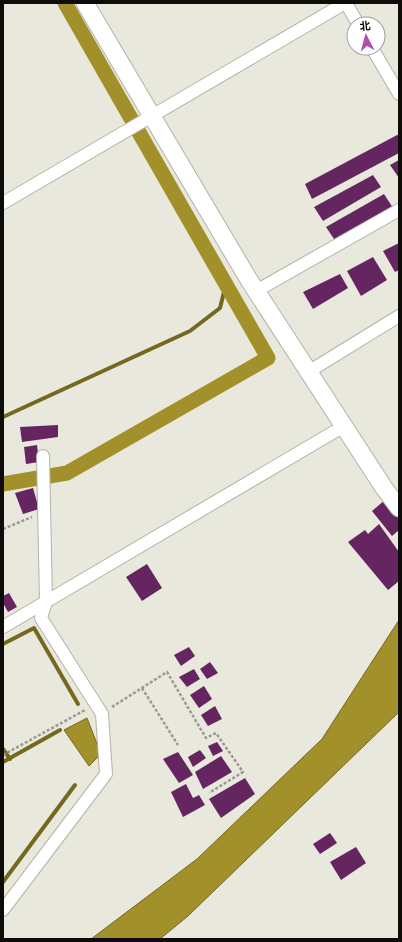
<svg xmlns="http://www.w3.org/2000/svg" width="402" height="942" font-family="'Open Sans','Noto Sans SC',sans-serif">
<rect width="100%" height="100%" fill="#e9e8dd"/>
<g fill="#a2912a" stroke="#756920">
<polygon points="399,620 399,712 188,916 160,939 91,939 197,859 322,739"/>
<polygon points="87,718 101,754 89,766 64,730"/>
</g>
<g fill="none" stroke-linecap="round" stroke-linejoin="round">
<g stroke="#756920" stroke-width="4">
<polyline points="3,417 190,331 220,308 226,284"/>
<polyline points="3,644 34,628 78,704"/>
<polyline points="3,749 10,759"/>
<polyline points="3,762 60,730"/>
<polyline points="3,882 75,785"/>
</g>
<polyline stroke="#a2912a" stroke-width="15" points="3,484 67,473 268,358 65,3"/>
</g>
<g fill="#642560">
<polygon points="399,134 399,153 312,199 305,184"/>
<polygon points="399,160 399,178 390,165"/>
<polygon points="373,175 381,187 323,221 314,207"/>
<polygon points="384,194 395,211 336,242 326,227"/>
<polygon points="399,243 399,270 395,272 383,251"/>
<polygon points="373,257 387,280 361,296 347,271"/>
<polygon points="340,274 348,288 313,309 303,292"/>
<polygon points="58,425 58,437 22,442 20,427"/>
<polygon points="37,445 39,462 26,464 24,447"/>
<polygon points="33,488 39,509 23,514 15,493"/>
<polygon points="385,500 399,517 399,530 392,536 372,511"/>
<polygon points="379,524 399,552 399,581 388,590 348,542 365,530 368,534"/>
<polygon points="147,564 162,588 142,601 126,577"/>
<polygon points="9,593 17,607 8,612 3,603 3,596"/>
<polygon points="189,647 195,656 181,666 174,655"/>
<polygon points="210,662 218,673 207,679 200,669"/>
<polygon points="194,669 200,679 187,687 179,677"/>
<polygon points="204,686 212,699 199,708 190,695"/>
<polygon points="215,706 222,719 208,726 201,715"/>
<polygon points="217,742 223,751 213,756 208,746"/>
<polygon points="200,750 206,758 193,767 188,757"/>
<polygon points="178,752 193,775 179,783 163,759"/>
<polygon points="221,756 232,772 203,789 195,772"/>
<polygon points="245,778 255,794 221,818 209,799"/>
<polygon points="186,784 193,798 199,795 205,805 183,817 171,792"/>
<polygon points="330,833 337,843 320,854 313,844"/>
<polygon points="356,847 366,863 341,880 330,862"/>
</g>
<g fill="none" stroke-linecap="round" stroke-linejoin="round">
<g stroke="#b4b2a8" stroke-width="14">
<g id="street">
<polyline points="346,3 358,24"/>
<polyline points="372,48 399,94"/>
<polyline points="3,203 345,3"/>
<polyline points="256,291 399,210"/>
<polyline points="308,372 399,316"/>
<polyline points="3,627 344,426"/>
<polyline points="3,910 106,774 102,714 41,618 46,602 43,456"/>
</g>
</g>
<g stroke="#b4b2a8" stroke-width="19">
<polyline id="secondary" points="85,3 249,280 384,488 399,508"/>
</g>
<g stroke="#9b9a92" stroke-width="2.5" stroke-dasharray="3 2" stroke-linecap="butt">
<polyline points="3,529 32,517"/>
<polyline points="142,688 178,745"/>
<polyline points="112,707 167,672 206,738 216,733 243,772 209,793"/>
<polyline points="3,755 85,710"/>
</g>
<use href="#street" stroke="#fff" stroke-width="12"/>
<use href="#secondary" stroke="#fff" stroke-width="17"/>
</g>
<rect width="402" height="942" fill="none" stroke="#0d0c09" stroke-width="8"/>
<g transform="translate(366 36) rotate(354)"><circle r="19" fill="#ffffff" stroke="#9e9e9d"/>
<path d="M0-3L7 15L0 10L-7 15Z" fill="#b54cad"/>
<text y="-6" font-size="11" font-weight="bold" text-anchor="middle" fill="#0d0c09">北</text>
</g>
</svg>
